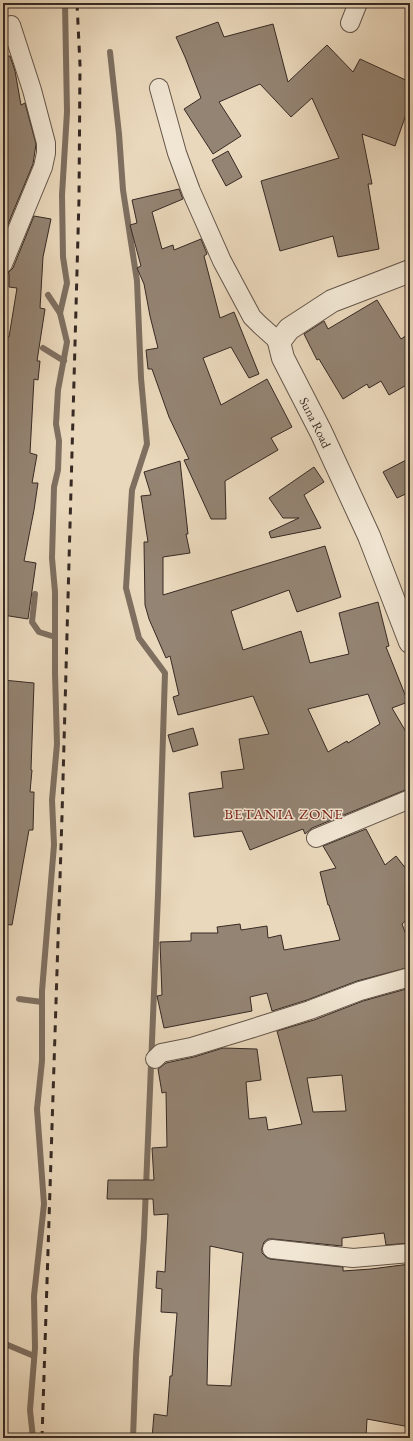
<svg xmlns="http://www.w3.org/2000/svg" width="413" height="1441" font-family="'EB Garamond',serif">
<rect width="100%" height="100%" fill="#ead8bc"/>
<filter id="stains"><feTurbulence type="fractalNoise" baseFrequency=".005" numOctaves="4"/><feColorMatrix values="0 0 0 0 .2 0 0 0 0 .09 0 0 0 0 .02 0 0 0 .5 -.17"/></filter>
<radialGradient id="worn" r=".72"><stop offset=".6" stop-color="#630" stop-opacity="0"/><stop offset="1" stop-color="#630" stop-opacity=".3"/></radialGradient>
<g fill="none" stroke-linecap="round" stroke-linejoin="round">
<g stroke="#7e6f60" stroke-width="6">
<polyline points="110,52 119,134 123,190 137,281 141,378 147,444 132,490 126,588 139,638 165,673 158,895 144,1236 136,1357 133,1438"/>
<polyline points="60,313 67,283 63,257 62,195 67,112 65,3"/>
<polyline points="43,348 64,361"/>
<polyline points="35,594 32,622 39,632 55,637"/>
<polyline points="19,999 42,1002"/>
<polyline points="3,1343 34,1356"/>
<polyline points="33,1438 30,1410 35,1348 34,1296 44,1204 37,1109 42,1061 42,991 54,845 52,800 57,744 55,673 55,592 52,558 54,487 58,470 59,441 56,424 58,390 67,342 60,313 48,295"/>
</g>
</g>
<g fill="#948473" stroke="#372a24" fill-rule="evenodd">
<polygon points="218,22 224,37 273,24 288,82 327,45 353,72 360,59 410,82 410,103 395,146 362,134 372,184 368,184 379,249 338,257 333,236 280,251 261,181 339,158 312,98 291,117 260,84 219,102 241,136 213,154 184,109 201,98 185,57 176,37"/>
<polygon points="3,56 10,56 15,71 21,105 25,103 36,144 33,164 3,236"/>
<polygon points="228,151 242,177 226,186 212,160"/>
<polygon points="179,189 183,199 152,212 162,249 173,245 174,250 201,239 207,254 204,256 220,318 234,312 259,374 249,378 231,347 203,358 221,405 267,379 292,427 271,438 278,450 225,481 226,519 211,519 184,460 189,459 169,417 152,369 148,369 146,350 158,348 150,316 144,284 137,268 141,266 130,225 137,223 132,200"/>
<polygon points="34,216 51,219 43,257 40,308 45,309 37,361 40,361 38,380 34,379 30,453 37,455 32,483 38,483 34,510 24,561 36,563 28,619 3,615 3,337 9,337 17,288 9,287 9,273 8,273 13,268"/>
<polygon points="377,300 401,339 410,333 410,383 389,395 381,381 369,388 367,384 343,399 319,359 317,360 304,334 324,321 328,329"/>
<polygon points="410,458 410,492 397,498 383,472"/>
<path d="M 180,461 L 188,534 L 186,534 L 190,553 L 163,557 L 163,595 L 325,546 L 341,597 L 297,612 L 289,590 L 231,611 L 243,650 L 301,631 L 310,663 L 349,654 L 339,613 L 378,602 L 389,646 L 386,647 L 408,702 L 392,708 L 409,737 L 405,740 L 410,750 L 410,788 L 312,828 L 305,834 L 303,829 L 250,850 L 242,831 L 194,837 L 189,793 L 223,788 L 221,772 L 244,769 L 239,739 L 269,734 L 253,696 L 178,715 L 173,697 L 179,695 L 170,656 L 166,658 L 149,619 L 145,605 L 144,542 L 148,542 L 141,496 L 151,495 L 144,472 ZM 368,694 L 380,724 L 348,743 L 347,741 L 328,752 L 308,709 Z"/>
<polygon points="314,467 324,482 304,495 321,528 271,538 269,532 299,518 283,518 269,498"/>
<polygon points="3,680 34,683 31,770 32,770 30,792 34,792 33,830 29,830 12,925 3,924"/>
<polygon points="193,728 198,745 173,752 168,735"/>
<polygon points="366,829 385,865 396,856 410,874 410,917 402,924 410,945 410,967 357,981 307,1000 272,1011 267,993 250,997 252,1011 164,1028 157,996 162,995 160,942 191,941 191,933 218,933 217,927 240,924 241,930 267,926 268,938 281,935 284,950 340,940 329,905 328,905 320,872 336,868 323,846"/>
<path d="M 410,988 L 410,1243 L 386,1245 L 384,1233 L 342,1238 L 342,1246 L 273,1239 L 268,1239 L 264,1242 L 262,1248 L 262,1253 L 266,1257 L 270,1259 L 343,1267 L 343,1271 L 371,1269 L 410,1264 L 410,1427 L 367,1419 L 366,1438 L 225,1436 L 224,1438 L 152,1438 L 154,1414 L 167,1416 L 170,1376 L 172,1376 L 177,1313 L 161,1312 L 162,1289 L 156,1288 L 157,1271 L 165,1272 L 168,1214 L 154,1215 L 153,1199 L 107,1199 L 108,1180 L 154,1180 L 152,1148 L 167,1147 L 166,1092 L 162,1093 L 158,1069 L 166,1063 L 194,1057 L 223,1048 L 257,1049 L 261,1080 L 246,1082 L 249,1119 L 266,1117 L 268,1130 L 302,1124 L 277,1031 L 314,1020 L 363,1001 ZM 342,1075 L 346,1111 L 313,1112 L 307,1078 ZM 210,1246 L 243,1253 L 231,1386 L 207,1385 Z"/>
</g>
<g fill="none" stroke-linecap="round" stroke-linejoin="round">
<g stroke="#64564a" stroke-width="20">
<g id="minor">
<polyline points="350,23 358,3"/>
<polyline points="159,88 177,153 191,191 222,261 252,317 260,325 279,342"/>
<polyline points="3,264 43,167 46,153 46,143 32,90 11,25"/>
<polyline points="316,838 410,799"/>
<polyline points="155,1059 161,1053 191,1047 247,1030 310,1010 360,991 410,977"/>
<polyline points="272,1249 353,1258 410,1253"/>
</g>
</g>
<g stroke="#64564a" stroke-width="24">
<g id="tertiary">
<path id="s1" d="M 410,271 L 332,301 L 289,329 L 279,342 L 283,358 L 321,432 L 369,536 L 410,642"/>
</g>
</g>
<use href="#minor" stroke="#f1e6d3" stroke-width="18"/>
<use href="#tertiary" stroke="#f1e6d3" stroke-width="22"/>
<polyline stroke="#372a24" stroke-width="3" stroke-dasharray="7 7" stroke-linecap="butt" points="42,1438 62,816 79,199 80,65 77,3"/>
</g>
<g text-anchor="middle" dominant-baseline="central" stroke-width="3" stroke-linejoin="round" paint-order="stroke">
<g font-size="13" fill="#372a24" stroke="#f1e6d3">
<text stroke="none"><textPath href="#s1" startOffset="240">Suna Road</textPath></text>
</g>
<g font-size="15" letter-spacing="1" fill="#7a1f14" stroke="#f1e6d3">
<text x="284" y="813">BETANIA ZONE</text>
</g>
</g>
<rect width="413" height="1441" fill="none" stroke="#ead8bc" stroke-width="16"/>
<rect x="4" y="4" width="405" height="1433" fill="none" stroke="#372a24" stroke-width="2"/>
<rect x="8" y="8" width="397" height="1425" fill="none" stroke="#372a24"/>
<rect width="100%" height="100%" filter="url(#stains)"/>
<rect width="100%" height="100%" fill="url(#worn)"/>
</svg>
